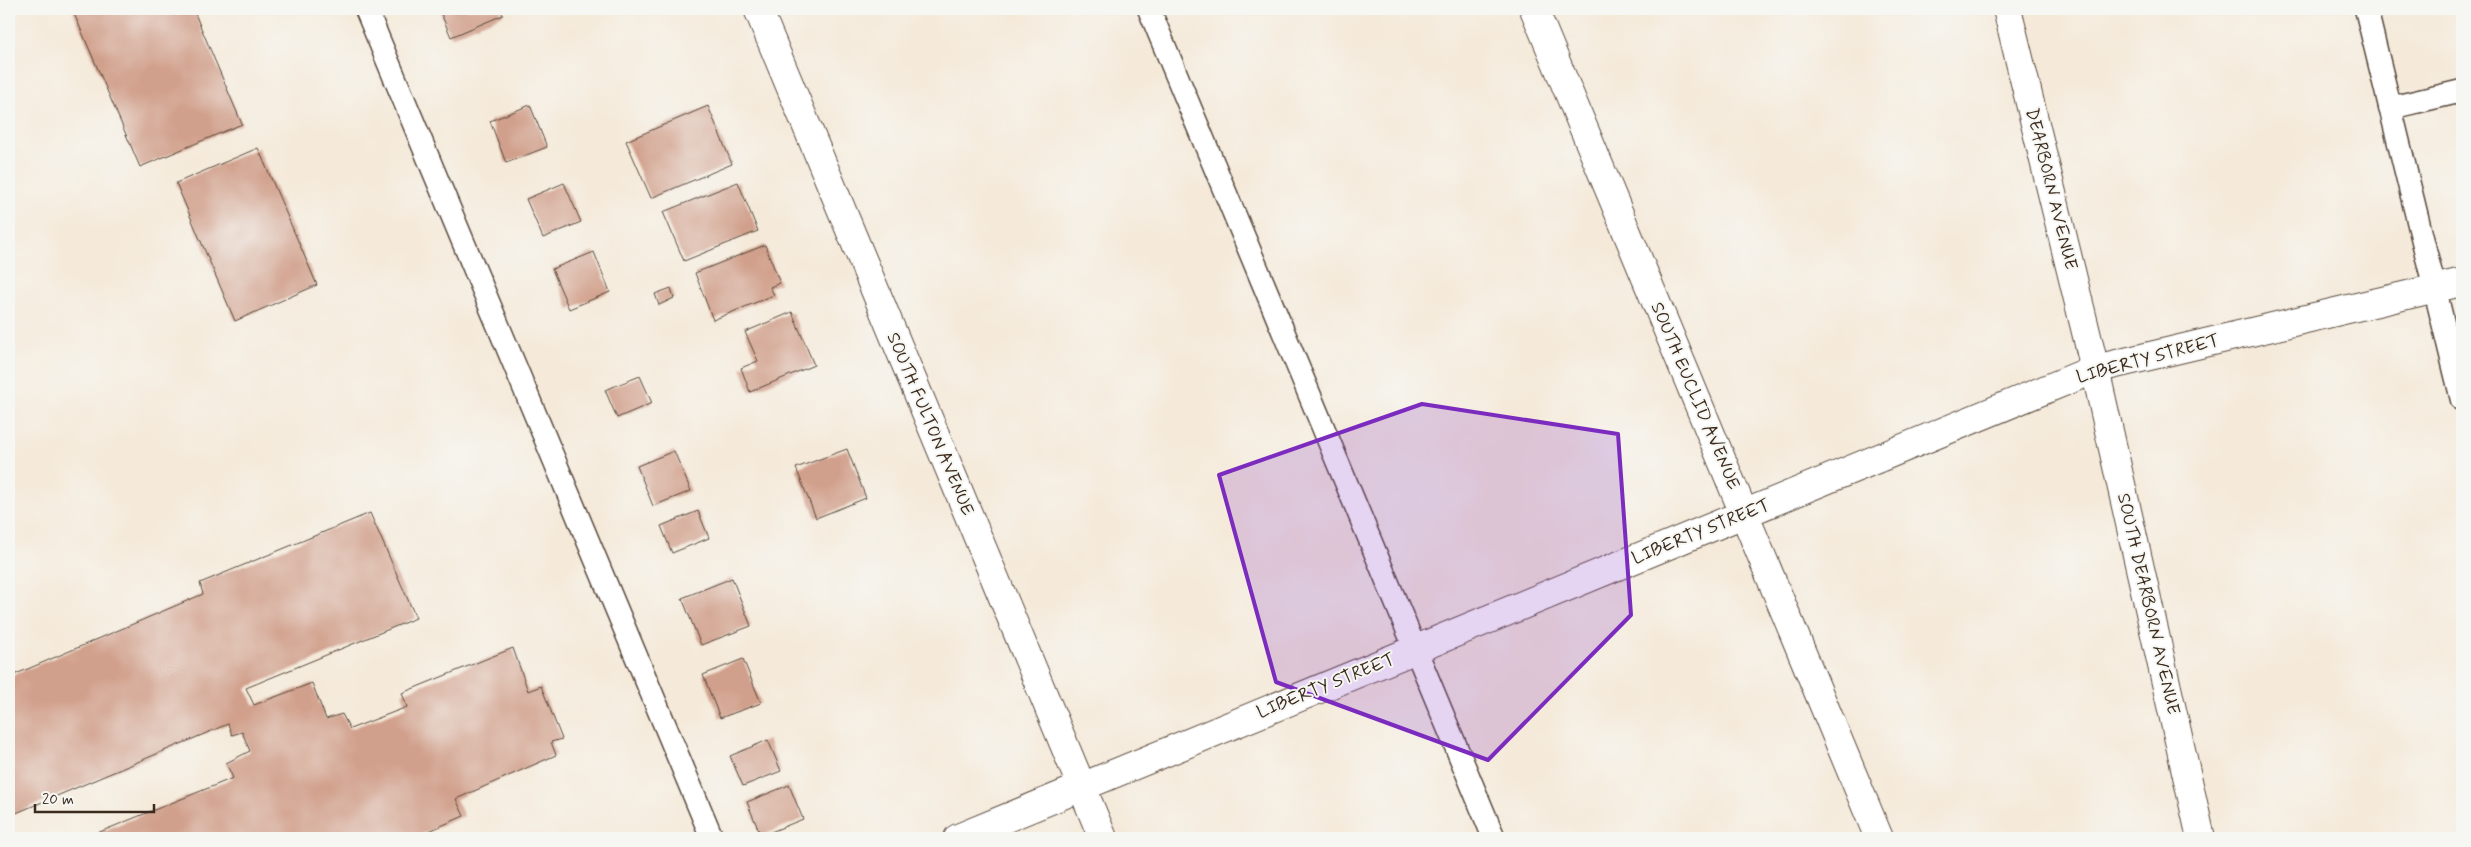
<svg xmlns="http://www.w3.org/2000/svg" width="2471" height="847" font-family="Mynerve,sans-serif">
<rect width="100%" height="100%" fill="#f6f6f2"/>
<filter id="ink" filterUnits="userSpaceOnUse"><feTurbulence type="fractalNoise" baseFrequency=".02" numOctaves="2"/><feDisplacementMap in="SourceGraphic" scale="10" xChannelSelector="R" yChannelSelector="G"/><feConvolveMatrix kernelMatrix="1 2 1 2 8 2 1 2 1" color-interpolation-filters="sRGB"/></filter>
<filter id="wash" filterUnits="userSpaceOnUse"><feTurbulence type="fractalNoise" baseFrequency=".0096" numOctaves="4" result="noise"/><feDisplacementMap in="SourceGraphic" scale="20" xChannelSelector="R" yChannelSelector="G"/><feGaussianBlur stdDeviation="1.12" result="paint"/><feColorMatrix in="noise" values="0 0 0 0 0 0 0 0 0 0 0 0 0 0 0 0 0 1.4 0 .05"/><feComposite in="paint" operator="in"/></filter>
<g filter="url(#wash)">
<rect width="100%" height="100%" fill="#f5eada"/>
<g id="blocks">
<g fill="#d1a08c">
<polygon points="72,9 193,9 242,124 140,167"/>
<polygon points="439,9 500,9 503,15 451,37"/>
<polygon points="530,105 547,147 506,163 490,121"/>
<polygon points="708,106 732,164 651,198 626,141"/>
<polygon points="258,148 317,285 235,321 176,183"/>
<polygon points="738,182 758,231 684,261 663,212"/>
<polygon points="564,183 581,222 543,238 526,199"/>
<polygon points="765,245 780,283 770,287 774,295 713,320 695,273"/>
<polygon points="594,252 610,292 569,309 552,269"/>
<polygon points="671,288 674,298 659,305 655,294"/>
<polygon points="792,312 814,365 750,392 741,368 758,361 745,332"/>
<polygon points="640,376 652,403 617,418 605,390"/>
<polygon points="847,449 866,498 816,518 796,468"/>
<polygon points="674,451 691,491 653,506 637,466"/>
<polygon points="698,511 709,538 672,553 661,526"/>
<polygon points="370,513 416,618 246,688 254,705 312,683 326,719 342,714 350,729 407,707 402,693 513,648 528,691 541,686 562,739 551,742 556,755 456,799 464,816 413,838 85,838 233,778 226,763 250,751 242,732 232,735 228,724 9,816 9,677 203,594 200,583"/>
<polygon points="732,578 751,626 701,645 682,598"/>
<polygon points="743,659 761,703 720,718 703,675"/>
<polygon points="768,740 781,771 743,786 730,756"/>
<polygon points="789,785 803,819 761,836 747,802"/>
</g>
</g>
</g>
<g filter="url(#ink)">
<use href="#blocks" fill-opacity="0" stroke="#57473a" stroke-width="1"/>
<g fill="none" stroke-linecap="round" stroke-linejoin="round">
<g stroke="#57473a" stroke-width="25">
<g id="lane">
<polyline points="366,9 712,838"/>
<polyline points="1149,9 1494,838"/>
<polyline points="2366,9 2462,400"/>
<polyline points="2390,108 2462,91"/>
</g>
</g>
<g stroke="#57473a" stroke-width="30">
<g id="street">
<polyline points="758,9 1103,838"/>
<polyline points="1534,9 1879,838"/>
<polyline points="2007,9 2095,369 2201,838"/>
</g>
</g>
<g stroke="#57473a" stroke-width="30">
<polyline id="secondary" points="958,838 2095,369 2462,282"/>
</g>
<use href="#lane" stroke="#fff" stroke-width="22"/>
<use href="#street" stroke="#fff" stroke-width="28"/>
<use href="#secondary" stroke="#fff" stroke-width="28"/>
</g>
</g>
<path fill="#7b2cbf" fill-opacity="0.2" stroke="#7b2cbf" stroke-width="4" stroke-linejoin="round" d="M 1422,404 L 1618,434 L 1631,615 L 1488,760 L 1276,682 L 1219,475 Z"/>
<g text-anchor="middle" dominant-baseline="central" stroke-width="4" stroke-linejoin="round" paint-order="stroke">
<g font-size="18" fill="#3b2a1e" stroke="#f6f6f2">
<text transform="translate(2051 189) rotate(76)">DEARBORN AVENUE</text>
<text transform="translate(2148 359) rotate(-15)">LIBERTY STREET</text>
<text transform="translate(1695 396) rotate(67)">SOUTH EUCLID AVENUE</text>
<text transform="translate(930 424) rotate(67)">SOUTH FULTON AVENUE</text>
<text transform="translate(1701 532) rotate(-22)">LIBERTY STREET</text>
<text transform="translate(2148 604) rotate(77)">SOUTH DEARBORN AVENUE</text>
<text transform="translate(1326 686) rotate(-22)">LIBERTY STREET</text>
</g>
</g>
<rect width="2471" height="847" fill="none" stroke="#f6f6f2" stroke-width="30"/>
<path d="M35 804v8h119v-8" fill="none" stroke="#3b2a1e" stroke-width="2.5"/>
<text x="42" y="804" font-size="15" fill="#3b2a1e" stroke="#f6f6f2" stroke-width="4" paint-order="stroke">20 m</text>
</svg>
